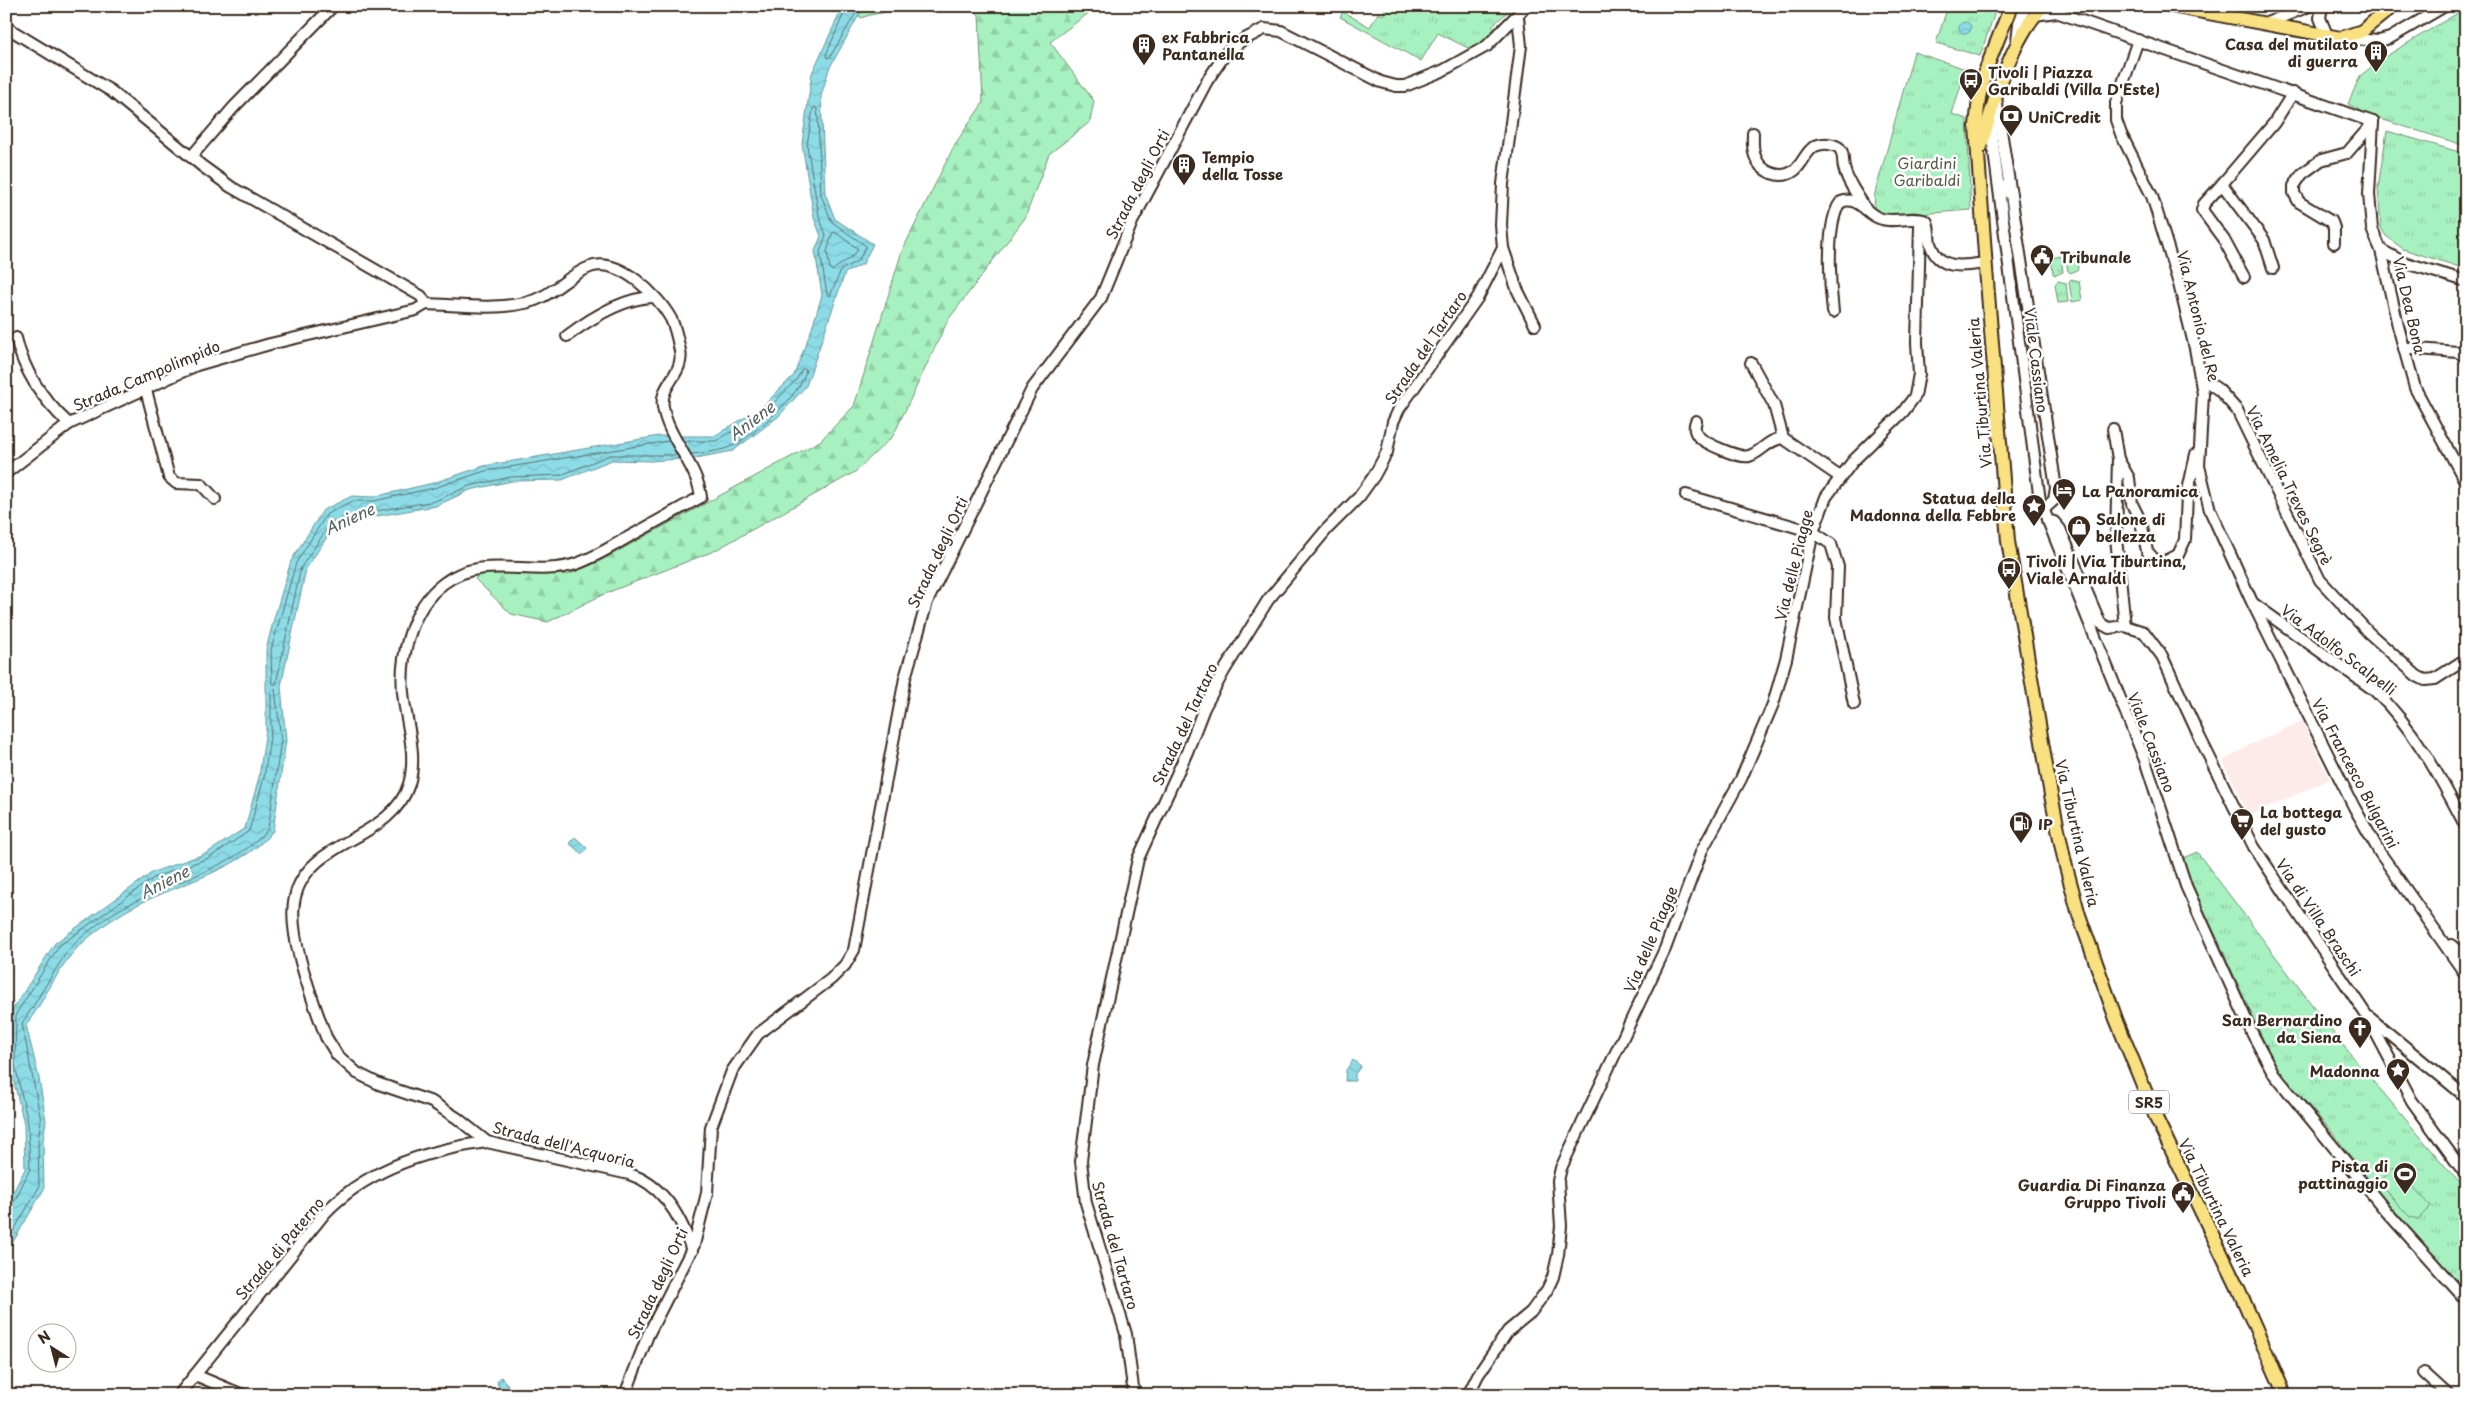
<svg xmlns="http://www.w3.org/2000/svg" width="2472" height="1401" font-family="'Playpen Sans',sans-serif">
<defs>
<pattern id="grass-tufts" width="24" height="20" patternUnits="userSpaceOnUse" patternTransform="scale(1.25)"><rect width="24" height="20" fill="#a7f1c0"/><path d="M3 7l-1-3M5 7V3M7 7l1-3M15 17l-1-3M17 17v-4M19 17l1-3" fill="none" stroke="#91cfa5"/></pattern>
<pattern id="forest-firs" width="22" height="20" patternUnits="userSpaceOnUse" patternTransform="scale(1.25)"><rect width="22" height="20" fill="#a7f1c0"/><path d="M5 1l3.5 6h-7zM16 11l3.5 6h-7z" fill="#91cfa5"/></pattern>
<pattern id="water-waves" width="16" height="10" patternUnits="userSpaceOnUse" patternTransform="scale(1.25)"><rect width="16" height="10" fill="#8cdce7"/><path d="M0 5q4-4 8 0t8 0" fill="none" stroke="#7abdc6"/></pattern>
</defs>
<rect width="100%" height="100%" fill="#fff"/>
<filter id="ink" filterUnits="userSpaceOnUse"><feTurbulence type="fractalNoise" baseFrequency=".02" numOctaves="2"/><feDisplacementMap in="SourceGraphic" scale="10" xChannelSelector="R" yChannelSelector="G"/><feConvolveMatrix kernelMatrix="1 2 1 2 8 2 1 2 1" color-interpolation-filters="sRGB"/></filter>
<g filter="url(#ink)">
<polygon fill="#fdebea" points="2302,721 2330,779 2249,816 2223,761 2250,745"/>
<g fill="url(#grass-tufts)" stroke="#718e6f">
<polygon points="1385,6 1514,6 1492,26 1496,30 1478,45 1468,48 1438,33 1421,61 1340,17 1343,12 1370,27 1378,13 1384,15"/>
<polygon points="1948,6 1997,6 1980,56 1936,43"/>
<polygon points="2466,8 2466,146 2371,116 2348,104 2360,76 2383,58"/>
<polygon points="1914,52 1966,69 1952,114 1967,119 1971,210 1893,216 1879,214 1874,208 1875,193"/>
<polygon points="2387,131 2466,154 2466,269 2403,249 2386,236 2381,228 2378,187"/>
<polygon points="2076,253 2078,269 2071,273 2068,271 2065,255"/>
<polygon points="2061,256 2063,272 2056,275 2053,274 2051,258"/>
<polygon points="2071,279 2079,281 2082,300 2072,302 2069,282"/>
<polygon points="2058,281 2066,283 2068,302 2058,303 2055,284"/>
<polygon points="2197,852 2337,1038 2466,1191 2466,1292 2377,1191 2332,1132 2276,1068 2181,859"/>
</g>
<g fill="url(#forest-firs)" stroke="#718e6f">
<path d="M 867,6 L 903,6 C 890,14 875,12 861,18 L 859,15 Z"/>
<polygon points="972,6 1098,6 1050,42 1094,101 1090,122 1049,154 1025,218 948,320 893,436 855,472 714,551 604,594 548,622 511,614 475,579 483,569 567,575 596,563 820,441 854,406 902,251 955,144 983,103 979,15"/>
</g>
<polygon fill="#a7f1c0" stroke="#718e6f" points="2395,1167 2431,1206 2418,1219 2410,1217 2378,1183"/>
<g fill="url(#water-waves)" stroke="#6c9597">
<path d="M 843,6 L 867,6 L 859,15 L 829,69 L 821,96 L 825,193 L 835,219 L 873,244 L 863,264 L 845,273 L 806,386 L 778,417 L 733,451 L 696,458 L 651,461 L 612,460 L 562,480 L 512,481 L 470,490 L 436,506 L 371,517 L 333,528 L 306,569 L 281,686 L 286,740 L 273,831 C 237,875 165,885 118,916 C 105,924 80,943 71,955 C 54,976 43,1003 26,1025 L 39,1078 L 46,1121 L 43,1140 L 44,1189 L 6,1254 L 6,1206 L 25,1169 L 24,1124 L 10,1065 L 11,1012 L 55,943 L 153,872 L 207,853 L 245,828 L 259,777 L 266,729 L 266,650 L 273,622 L 291,561 L 323,510 L 352,496 L 373,497 L 433,483 L 484,466 L 659,436 L 714,436 L 761,408 L 794,375 L 812,328 L 822,295 L 815,251 L 821,236 L 814,218 L 802,144 L 812,73 Z"/>
<circle cx="1965" cy="28" r="6"/>
<polygon points="575,837 587,848 582,854 569,843"/>
<polygon points="1353,1060 1361,1066 1355,1074 1355,1081 1345,1081 1346,1070"/>
<polygon points="501,1377 510,1387 511,1389 498,1386 497,1381"/>
</g>
<g fill="none" stroke-linecap="round" stroke-linejoin="round">
<g stroke="#5b716e" stroke-width="1">
<polyline points="847,6 826,55 827,58 830,57 860,6"/>
<polygon points="815,107 817,109 818,118 821,195 832,222 866,246 859,260 841,270 830,296 827,294 820,252 826,235 819,216 807,145 813,109"/>
<path d="M 835,232 L 858,249 C 853,259 839,264 832,271 L 830,269 L 827,252 L 832,234 Z"/>
<polyline points="669,441 485,471 434,488 374,501 353,501 327,514 296,563 271,650 272,684 276,684 301,567 331,523 370,512 435,501 469,486 511,477 561,475 610,455 677,455"/>
<path d="M 684,441 L 716,441 L 764,413 L 797,379 L 802,369 L 806,369 C 803,394 754,435 732,446 C 722,451 703,453 691,454"/>
<path d="M 6,1207 L 13,1204 L 30,1169 L 28,1123 L 15,1065 L 16,1014 L 59,946 L 155,877 L 209,858 L 249,831 L 264,778 L 271,730 L 271,691 L 275,689 L 281,740 L 268,829 C 237,868 158,886 115,912 C 105,918 75,941 67,952 C 51,975 38,1000 22,1023 L 41,1121 L 38,1140 L 39,1187 L 6,1244"/>
</g>
<g stroke="#3b2a1e" stroke-width="14">
<g id="minor">
<polyline points="2322,6 2320,18 2327,35"/>
<polyline points="2035,15 2056,12 2373,122"/>
<polyline points="2267,23 2309,6"/>
<polyline points="6,27 111,91 202,166 231,187 421,296 426,304"/>
<polyline points="2342,38 2379,41 2390,38 2445,6"/>
<polyline points="2138,40 2116,103 2116,120 2121,134 2152,196 2179,284 2195,348 2203,394 2199,466 2210,510 2252,602 2354,807 2380,853 2466,975"/>
<polyline points="2017,41 2019,23 2026,6"/>
<polyline points="1996,98 2011,195"/>
<polyline points="1990,121 2040,501 2145,760 2186,886 2253,1035 2274,1074 2386,1211 2466,1300"/>
<polyline points="2373,122 2369,194 2372,229 2381,250 2398,326 2415,388 2466,483"/>
<path d="M 1753,133 C 1753,140 1752,148 1755,156 C 1760,172 1781,181 1795,170 C 1803,163 1806,151 1815,146 C 1822,143 1831,143 1838,147 C 1845,152 1842,161 1844,168 C 1847,182 1857,194 1864,206"/>
<polyline points="191,157 233,108 333,6"/>
<polyline points="2222,184 2204,204 2202,210 2224,240 2244,277"/>
<polyline points="2000,185 2011,195 2056,488 2054,500 2043,510"/>
<polyline points="2334,243 2334,228 2332,222 2299,202 2294,193 2294,186 2302,174 2321,160 2347,153 2373,123"/>
<polyline points="1503,248 1517,289 1535,325"/>
<polyline points="2381,250 2403,262 2466,281"/>
<polyline points="2273,268 2264,240 2222,184 2274,123 2293,93"/>
<path d="M 426,304 C 459,305 492,310 525,303 C 551,298 566,276 590,267 C 619,257 658,295 671,319 C 676,329 678,341 680,351 C 685,373 659,385 663,407 C 668,439 697,464 701,497 C 675,511 649,526 623,540 C 608,549 593,558 576,564 C 533,578 483,553 444,583 C 410,608 398,661 404,701 C 408,729 417,756 409,784 C 392,841 308,839 295,897 C 286,933 313,1001 326,1037 L 337,1055 L 357,1073 L 379,1084 L 432,1102 L 457,1118 L 487,1142 L 629,1174 C 664,1185 682,1219 692,1251"/>
<path d="M 1833,312 C 1830,288 1825,221 1841,202 C 1858,195 1866,214 1879,218 C 1894,224 1911,215 1926,221"/>
<path d="M 567,336 C 591,318 623,298 653,297"/>
<path d="M 16,338 C 24,373 43,400 69,424"/>
<polyline points="2404,348 2458,352 2466,358"/>
<polyline points="1751,363 1774,405 1783,438 1840,477"/>
<polyline points="2200,377 2219,390 2237,410 2320,580 2369,633 2417,676 2425,680 2435,679 2466,659"/>
<polyline points="146,390 169,477 176,483 201,484 215,499"/>
<path d="M 1696,421 C 1694,426 1694,431 1698,436 C 1704,443 1740,459 1749,456 C 1762,452 1767,440 1783,438"/>
<polyline points="2113,429 2118,459"/>
<polyline points="6,473 69,424 197,365 270,344 416,310 426,304"/>
<polyline points="1686,495 1813,532 1831,544 1838,567 1836,618 1854,704"/>
<polyline points="2047,520 2054,522 2060,529 2100,623 2109,628 2125,626 2116,538 2118,459 2129,478 2132,504 2141,522 2147,551 2154,559 2164,562 2178,555 2185,540 2187,495 2196,454"/>
<path d="M 2254,604 L 2374,690 C 2415,729 2440,777 2466,827"/>
<polyline points="2125,626 2144,632 2162,656 2200,738 2254,847 2367,1016 2412,1101 2466,1175"/>
<polyline points="2451,945 2466,958"/>
<polyline points="2370,1018 2466,1097"/>
<polyline points="2424,1373 2448,1395"/>
<polyline points="195,1375 243,1395"/>
<path d="M 179,1395 L 324,1214 C 366,1169 427,1150 487,1142"/>
<polyline points="625,1395 648,1335 694,1245 707,1193 711,1127 732,1071 758,1034 831,979 845,965 854,950 905,678 927,602 1032,389 1101,298 1132,222 1207,81 1226,53 1241,41 1264,29 1281,31 1381,82 1396,86 1405,86 1442,71 1487,46 1526,6"/>
<polyline points="1134,1395 1126,1334 1086,1203 1081,1161 1093,1065 1138,859 1187,752 1204,708 1224,671 1268,600 1327,529 1359,497 1374,476 1387,452 1393,422 1399,409 1478,297 1503,248 1501,225 1503,184 1521,46 1518,17"/>
<path d="M 1468,1395 L 1478,1375 L 1508,1331 L 1531,1312 L 1547,1290 L 1553,1277 L 1558,1255 L 1561,1226 L 1558,1181 L 1561,1168 L 1665,949 L 1702,850 L 1741,779 L 1773,704 L 1786,659 L 1813,532 L 1826,497 L 1853,461 L 1903,412 L 1915,396 L 1919,374 L 1917,343 L 1920,226 L 1923,222 L 1927,222 C 1930,229 1928,238 1931,246 C 1940,271 1964,266 1985,263"/>
</g>
</g>
<g stroke="#3b2a1e" stroke-width="16">
<g id="major">
<polyline points="2011,6 1985,72 1979,98 1976,126 1986,269 2008,541 2051,795 2065,863 2079,915 2116,1019 2157,1120 2238,1288 2285,1395"/>
<polyline points="2171,6 2341,38 2362,31 2393,6"/>
<path d="M 1981,147 C 1993,103 2011,39 2043,6"/>
</g>
</g>
<use href="#minor" stroke="#fff" stroke-width="10"/>
<use href="#major" stroke="#f9e181" stroke-width="12"/>
</g>
</g>
<defs>
<g id="building-pin" transform="scale(1.25)"><path d="M0 17L-7.5 6A9.5 9.5 0 1 1 7.5 6Z" fill="#3b2a1e" stroke="#fff"/><path d="M-4-6H4V6H1V3H-1V6H-4ZM-2.5-4.3h1.7v1.8h-1.7ZM.8-4.3h1.7v1.8H.8ZM-2.5-1h1.7V.8h-1.7ZM.8-1h1.7V.8H.8Z" fill="#fff"/></g>
<g id="bus-pin" transform="scale(1.25)"><path d="M0 17L-7.5 6A9.5 9.5 0 1 1 7.5 6Z" fill="#3b2a1e" stroke="#fff"/><path d="M-5-6H5V4H4V6H2V4H-2V6H-4V4H-5ZM-3.5-4V0h7V-4ZM-3.5 1.2v1.5H-2V1.2ZM2 1.2v1.5H3.5V1.2Z" fill="#fff"/></g>
<g id="bank-pin" transform="scale(1.25)"><path d="M0 17L-7.5 6A9.5 9.5 0 1 1 7.5 6Z" fill="#3b2a1e" stroke="#fff"/><path d="M-6-4H6V4H-6ZM0-2.3a2.3 2.3 0 1 0 0 4.6a2.3 2.3 0 1 0 0-4.6Z" fill="#fff"/></g>
<g id="civic-pin" transform="scale(1.25)"><path d="M0 17L-7.5 6A9.5 9.5 0 1 1 7.5 6Z" fill="#3b2a1e" stroke="#fff"/><path d="M-.6-6.5H3V-4.5H.6V-3L4-1V1h2V6H-6V1h2V-1L-.6-3ZM-1.2 2.5V6h2.4V2.5Z" fill="#fff"/></g>
<g id="hotel-pin" transform="scale(1.25)"><path d="M0 17L-7.5 6A9.5 9.5 0 1 1 7.5 6Z" fill="#3b2a1e" stroke="#fff"/><path d="M-6-4.5h1.5V1H6V5H4.5V3h-9V5H-6ZM-4 0a1.8 1.8 0 1 1 3.6 0ZM.5 0V-2.5h3Q6-2.5 6 0Z" fill="#fff"/></g>
<g id="sight-pin" transform="scale(1.25)"><path d="M0 17L-7.5 6A9.5 9.5 0 1 1 7.5 6Z" fill="#3b2a1e" stroke="#fff"/><path d="M0-6L1.8-2.2L6-1.7L2.9 1.2L3.7 5.4L0 3.3L-3.7 5.4L-2.9 1.2L-6-1.7L-1.8-2.2Z" fill="#fff"/></g>
<g id="shop-pin" transform="scale(1.25)"><path d="M0 17L-7.5 6A9.5 9.5 0 1 1 7.5 6Z" fill="#3b2a1e" stroke="#fff"/><path d="M-5-2.5h2.3a2.7 3.5 0 0 1 5.4 0H5L5.5 6h-11ZM-1.5-2.5h3a1.5 2.3 0 0 0-3 0Z" fill="#fff"/></g>
<g id="supermarket-pin" transform="scale(1.25)"><path d="M0 17L-7.5 6A9.5 9.5 0 1 1 7.5 6Z" fill="#3b2a1e" stroke="#fff"/><path d="M-6-5.5h2.5l.6 2H6L4.5 2H-2.5L-4.4-4H-6ZM-1.5 3.2a1.3 1.3 0 1 0 .1 0ZM3 3.2a1.3 1.3 0 1 0 .1 0Z" fill="#fff"/></g>
<g id="fuel-pin" transform="scale(1.25)"><path d="M0 17L-7.5 6A9.5 9.5 0 1 1 7.5 6Z" fill="#3b2a1e" stroke="#fff"/><path d="M-5.5-6h7V0h2V4h1.3V-2.5L3-4.5l.8-.8L6-3V5H2.5V1h-1V6h-7ZM-4.2-4.7v3.2H.2V-4.7Z" fill="#fff"/></g>
<g id="church-pin" transform="scale(1.25)"><path d="M0 17L-7.5 6A9.5 9.5 0 1 1 7.5 6Z" fill="#3b2a1e" stroke="#fff"/><path d="M-1.2-6h2.4v3.5h3.3v2.4h-3.3V6h-2.4V-.1h-3.3v-2.4h3.3Z" fill="#fff"/></g>
<g id="stadium-pin" transform="scale(1.25)"><path d="M0 17L-7.5 6A9.5 9.5 0 1 1 7.5 6Z" fill="#3b2a1e" stroke="#fff"/><path d="M0-5a6.5 5 0 1 0 0 10a6.5 5 0 1 0 0-10ZM-3.5-1.8h7v3.6h-7Z" fill="#fff"/></g>
</defs>
<g fill-rule="evenodd">
<use href="#building-pin" x="1144" y="45"/>
<use href="#building-pin" x="2376" y="52"/>
<use href="#bus-pin" x="1971" y="80"/>
<use href="#bank-pin" x="2011" y="116"/>
<use href="#building-pin" x="1184" y="165"/>
<use href="#civic-pin" x="2042" y="256"/>
<use href="#hotel-pin" x="2064" y="490"/>
<use href="#sight-pin" x="2034" y="506"/>
<use href="#shop-pin" x="2079" y="527"/>
<use href="#bus-pin" x="2009" y="569"/>
<use href="#supermarket-pin" x="2242" y="820"/>
<use href="#fuel-pin" x="2021" y="823"/>
<use href="#church-pin" x="2360" y="1028"/>
<use href="#sight-pin" x="2398" y="1070"/>
<use href="#stadium-pin" x="2405" y="1174"/>
<use href="#civic-pin" x="2183" y="1193"/>
</g>
<g text-anchor="middle" dominant-baseline="central" stroke-width="5" stroke-linejoin="round" paint-order="stroke">
<rect fill="#fff" stroke="#766a62" stroke-width="1" x="2129" y="1090.5" width="40" height="23" rx="4"/>
<g font-size="14" font-weight="bold" fill="#3b2a1e">
<text x="2149" y="1102">SR5</text>
</g>
<g font-size="15" font-weight="bold" fill="#3b2a1e" stroke="#fff" text-anchor="start">
<text x="1162" y="36">ex Fabbrica<tspan x="1162" dy="17">Pantanella</tspan></text>
<text x="2358" y="43" text-anchor="end">Casa del mutilato<tspan x="2358" dy="17">di guerra</tspan></text>
<text x="1988" y="71">Tivoli | Piazza<tspan x="1988" dy="17">Garibaldi (Villa D'Este)</tspan></text>
<text x="2028" y="116">UniCredit</text>
<text x="1202" y="156">Tempio<tspan x="1202" dy="17">della Tosse</tspan></text>
<text x="2060" y="256">Tribunale</text>
<text x="2082" y="490">La Panoramica</text>
<text x="2016" y="497" text-anchor="end">Statua della<tspan x="2016" dy="17">Madonna della Febbre</tspan></text>
<text x="2096" y="518">Salone di<tspan x="2096" dy="17">bellezza</tspan></text>
<text x="2026" y="560">Tivoli | Via Tiburtina,<tspan x="2026" dy="17">Viale Arnaldi</tspan></text>
<text x="2260" y="811">La bottega<tspan x="2260" dy="17">del gusto</tspan></text>
<text x="2038" y="823">IP</text>
<text x="2342" y="1019" text-anchor="end">San Bernardino<tspan x="2342" dy="17">da Siena</tspan></text>
<text x="2380" y="1070" text-anchor="end">Madonna</text>
<text x="2388" y="1165" text-anchor="end">Pista di<tspan x="2388" dy="17">pattinaggio</tspan></text>
<text x="2166" y="1184" text-anchor="end">Guardia Di Finanza<tspan x="2166" dy="17">Gruppo Tivoli</tspan></text>
</g>
<g font-size="15" fill="#565c46" stroke="#fff">
<text x="1927" y="162">Giardini<tspan x="1927" dy="17">Garibaldi</tspan></text>
</g>
<g font-size="15" fill="#3b2a1e" stroke="#fff">
<text transform="translate(1137 184) rotate(-63)">Strada degli Orti</text>
<text transform="translate(2410 305) rotate(77)">Via Dea Bona</text>
<text transform="translate(2199 316) rotate(76)">Via Antonio del Re</text>
<text transform="translate(1425 347) rotate(-56)">Strada del Tartaro</text>
<text transform="translate(2037 360) rotate(83)">Viale Cassiano</text>
<text transform="translate(146 375) rotate(-23)">Strada Campolimpido</text>
<text transform="translate(1979 393) rotate(-95)">Via Tiburtina Valeria</text>
<text transform="translate(2290 485) rotate(64)">Via Amelia Treves Segrè</text>
<text transform="translate(937 552) rotate(-65)">Strada degli Orti</text>
<text transform="translate(1793 565) rotate(-76)">Via delle Piagge</text>
<text transform="translate(2339 649) rotate(37)">Via Adolfo Scalpelli</text>
<text transform="translate(1184 724) rotate(-65)">Strada del Tartaro</text>
<text transform="translate(2152 742) rotate(69)">Viale Cassiano</text>
<text transform="translate(2356 773) rotate(62)">Via Francesco Bulgarini</text>
<text transform="translate(2078 833) rotate(77)">Via Tiburtina Valeria</text>
<text transform="translate(2319 917) rotate(56)">Via di Villa Braschi</text>
<text transform="translate(1650 939) rotate(-67)">Via delle Piagge</text>
<text transform="translate(564 1144) rotate(14)">Strada dell'Acquoria</text>
<text transform="translate(2217 1207) rotate(64)">Via Tiburtina Valeria</text>
<text transform="translate(1116 1245) rotate(74)">Strada del Tartaro</text>
<text transform="translate(279 1248) rotate(-50)">Strada di Paterno</text>
<text transform="translate(657 1283) rotate(-65)">Strada degli Orti</text>
</g>
<g font-size="16" font-style="italic" fill="#535f5a" stroke="#fff">
<text transform="translate(751 420) rotate(-37)">Aniene</text>
<text transform="translate(349 518) rotate(-25)">Aniene</text>
<text transform="translate(164 881) rotate(-27)">Aniene</text>
</g>
</g>
<rect width="2472" height="1401" fill="none" stroke="#fff" stroke-width="25"/>
<rect x="12" y="12" width="2447" height="1376" fill="none" stroke="#3b2a1e" stroke-width="2" filter="url(#ink)"/>
<g transform="translate(52 1348) rotate(324)"><circle r="24" fill="#ffffff" stroke="#b1aaa5"/>
<path d="M0-4L9 19L0 12L-9 19Z" fill="#3b2a1e"/>
<text y="-8" font-size="14" font-weight="bold" text-anchor="middle" fill="#3b2a1e">N</text>
</g>
</svg>
